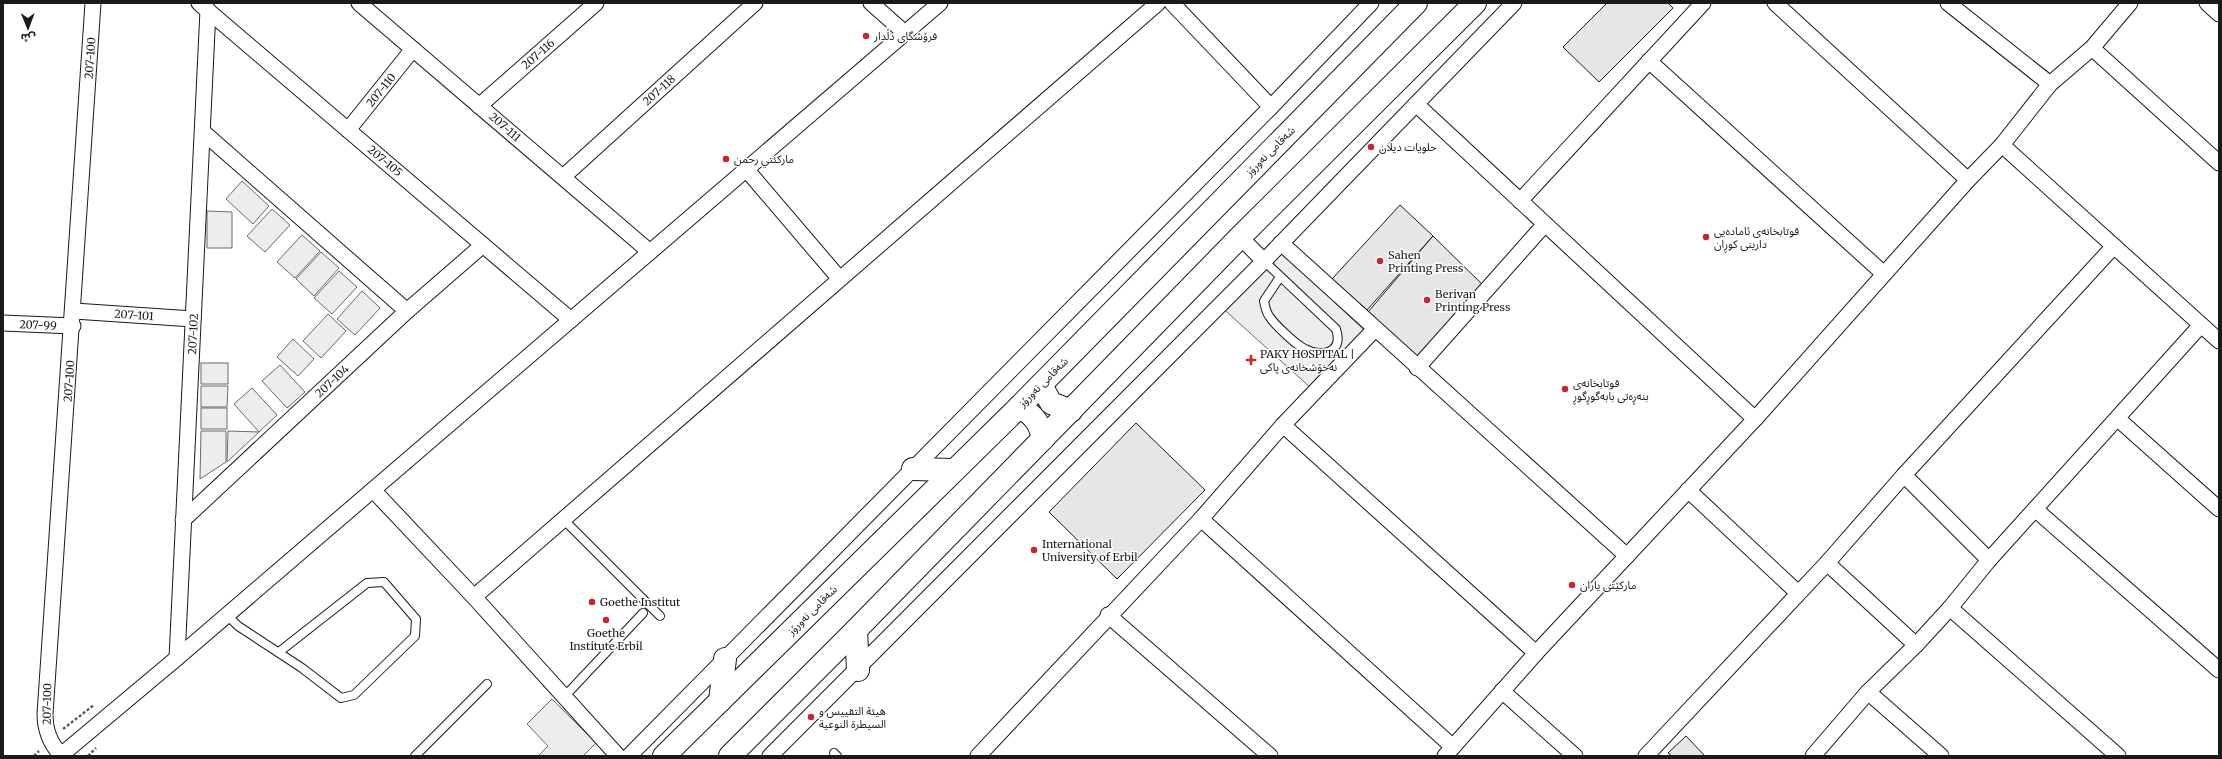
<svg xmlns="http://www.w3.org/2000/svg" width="2222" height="759" font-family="Merriweather,'Noto Sans Arabic',serif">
<rect width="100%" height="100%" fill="#fff"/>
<g fill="#ededed" stroke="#6a6a6a">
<polygon points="242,181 269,206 253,224 226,199"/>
<polygon points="272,209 290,225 265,252 247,236"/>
<polygon points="207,211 232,212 232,248 207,248"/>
<polygon points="302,235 320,251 295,278 277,262"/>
<polygon points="1276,247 1365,331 1312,389 1218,304"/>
<polygon points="321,252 339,268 314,296 296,279"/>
<polygon points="339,271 357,287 332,314 314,298"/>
<polygon points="362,291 380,308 355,335 337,319"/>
<polygon points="328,314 346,331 321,358 303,341"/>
<polygon points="293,339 314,359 298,376 277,357"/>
<rect x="201" y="363" width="27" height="21"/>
<polygon points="280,365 305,392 287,408 262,381"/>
<polygon points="201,386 228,386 227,407 201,407"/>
<polygon points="252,388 277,415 259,432 234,404"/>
<rect x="201" y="408" width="26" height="21"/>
<polygon points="201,431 226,431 226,462 200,479"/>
<polygon points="228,431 259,432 227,462"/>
<polygon points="552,699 596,743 583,756 538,756 548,746 527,724"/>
</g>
<g fill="#e6e6e6" stroke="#1a1a1a">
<polygon points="1607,3 1668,3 1673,8 1599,82 1563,47"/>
<polygon points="1400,205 1433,236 1367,310 1332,279"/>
<polygon points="1433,236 1486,288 1422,361 1368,312"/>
<polygon points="1136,423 1205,490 1117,579 1049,512"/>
<polygon points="1686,736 1705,756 1672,756 1668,753"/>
</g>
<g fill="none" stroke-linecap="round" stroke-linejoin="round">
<g stroke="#1a1a1a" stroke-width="10">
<g id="service">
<path d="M 1264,261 L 1336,329 C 1344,353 1322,358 1305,349 C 1296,345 1274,324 1269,316 C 1266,312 1265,306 1264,301 L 1280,277"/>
<polyline points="563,519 660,616"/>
<polyline points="227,615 238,626 302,668 341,698 354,695 415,636 416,619 384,582 367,583 279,652"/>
<polyline points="565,696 643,613"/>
<polyline points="834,753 837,756"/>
<polyline points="415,756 487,684"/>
</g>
</g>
<g stroke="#1a1a1a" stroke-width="17">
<g id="minor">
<polyline points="199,3 571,320"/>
<polyline points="359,3 650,252"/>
<polyline points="871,3 905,33"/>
<polyline points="1172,3 1271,107"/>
<polyline points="1775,3 1968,180"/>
<polyline points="1948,3 2050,84"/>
<polyline points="2207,3 2219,14"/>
<polyline points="2092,48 2219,163"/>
<polyline points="1649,61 1884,274"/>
<polyline points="1416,104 1755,419"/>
<polyline points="479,106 596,3"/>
<polyline points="348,130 413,49"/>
<polyline points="203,132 407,311"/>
<polyline points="2002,145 2219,341"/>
<polyline points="746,169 839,278"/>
<polyline points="563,177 755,3"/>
<polyline points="1520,201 1703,3"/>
<polyline points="1240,237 1264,261"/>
<polyline points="1281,243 1627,556"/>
<polyline points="74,311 193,319"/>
<polyline points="3,323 73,326"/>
<polyline points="1417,368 1545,224"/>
<polyline points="2118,419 2219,509"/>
<polyline points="1283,425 1536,653"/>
<polyline points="1904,475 1989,560"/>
<polyline points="373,490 474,597 618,756"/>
<polyline points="1688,490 1798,593"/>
<polyline points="2036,510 2219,670"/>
<polyline points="1201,519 1453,747"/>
<polyline points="183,520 407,311 483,245"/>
<polyline points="1827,563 1916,645"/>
<polyline points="474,597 1158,3"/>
<polyline points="1950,608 2118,756"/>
<polyline points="1108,615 1270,756"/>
<polyline points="177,658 208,10"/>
<polyline points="1502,691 1575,756"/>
<polyline points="1868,692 1941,756"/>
<path d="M 61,755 C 50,743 45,731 45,714 L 93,3"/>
<polyline points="60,756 177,658 940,3"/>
<polyline points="629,756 1271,107 1371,3"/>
<polyline points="770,756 1264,261 1514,3"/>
<polyline points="978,756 1201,519 1283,425 1374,330"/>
<polyline points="1445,756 1536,653 1755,419 1968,180 2002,145 2050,84 2092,48 2130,3"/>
<polyline points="1646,756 1827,563 1904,475 2114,246"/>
<polyline points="1813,756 1868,692 1916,645 1950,608 1989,560 2201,325"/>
</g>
</g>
<g stroke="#1a1a1a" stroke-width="24">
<g id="primary">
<polyline points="1041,385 1051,403 1071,411"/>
<path d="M 1019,407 C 1033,414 1040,423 1043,439"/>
<polyline points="913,469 954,470"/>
<polyline points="856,630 858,670"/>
<polyline points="720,701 725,659"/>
<polyline points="664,756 1019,407 1416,3"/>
<polyline points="730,756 856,630 1240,237 1475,3"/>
</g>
</g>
<g stroke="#5f5f5f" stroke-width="2.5" stroke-dasharray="3 2" stroke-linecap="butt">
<polyline points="63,729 94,705"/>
<polyline points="34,756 39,751"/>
<polyline points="88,756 96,748"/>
</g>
<use href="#service" stroke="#fff" stroke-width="8"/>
<use href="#minor" stroke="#fff" stroke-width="15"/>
<use href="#primary" stroke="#fff" stroke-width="22"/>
</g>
<g fill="#c62828" stroke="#fff" stroke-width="1.5">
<circle cx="866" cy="36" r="4"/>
<circle cx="1371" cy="147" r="4"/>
<circle cx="726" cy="159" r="4"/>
<circle cx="1706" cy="237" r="4"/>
<circle cx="1380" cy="261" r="4"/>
<circle cx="1427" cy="300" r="4"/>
<path d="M1249 354h4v4h4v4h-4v4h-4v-4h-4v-4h4z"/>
<circle cx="1565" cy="389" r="4"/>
<circle cx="1034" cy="550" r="4"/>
<circle cx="1572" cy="585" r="4"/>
<circle cx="592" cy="602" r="4"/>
<circle cx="606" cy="620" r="4"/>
<circle cx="811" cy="717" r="4"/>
</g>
<g text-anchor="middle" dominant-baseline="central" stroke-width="3" stroke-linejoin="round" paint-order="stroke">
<g font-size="11" fill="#1a1a1a" stroke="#fff" text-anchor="start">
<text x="874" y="36">فرۆشگای دڵدار</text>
<text x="1379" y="147">حلويات ديلان</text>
<text x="734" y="159">ماركئتي رحمن</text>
<text x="1714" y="231">قوتابخانەی ئامادەیی<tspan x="1714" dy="13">دارینی کوڕان</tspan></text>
<text x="1388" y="255">Sahen<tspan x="1388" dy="13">Printing Press</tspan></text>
<text x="1435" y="294">Berivan<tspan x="1435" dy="13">Printing Press</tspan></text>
<text x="1260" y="354">PAKY HOSPITAL |<tspan x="1260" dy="13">نەخۆشخانەی پاکی</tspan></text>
<text x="1573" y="383">قوتابخانەی<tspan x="1573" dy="13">بنەڕەتی بابەگوڕگوڕ</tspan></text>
<text x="1042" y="544">International<tspan x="1042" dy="13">University of Erbil</tspan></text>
<text x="1580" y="585">مارکێتی یاران</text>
<text x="600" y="602">Goethe Institut</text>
<text x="606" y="633" text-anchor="middle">Goethe<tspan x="606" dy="13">Institute Erbil</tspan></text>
<text x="819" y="711">هيئة التقييس و<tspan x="819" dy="13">السيطرة النوعية</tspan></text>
</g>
<g font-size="11" fill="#1a1a1a" stroke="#fff">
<text transform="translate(538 54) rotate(-41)">207-116</text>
<text transform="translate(90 58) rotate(-86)">207-100</text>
<text transform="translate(381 90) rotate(-51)">207-110</text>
<text transform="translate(659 90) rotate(-42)">207-118</text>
<text transform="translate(505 127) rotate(41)">207-111</text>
<text transform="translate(1270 151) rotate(-45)">شەقامی نەورۆز</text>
<text transform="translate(385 161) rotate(40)">207-105</text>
<text transform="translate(134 315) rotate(4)">207-101</text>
<text transform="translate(38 325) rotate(2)">207-99</text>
<text transform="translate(193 334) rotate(-87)">207-102</text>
<text transform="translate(69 381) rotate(-86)">207-100</text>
<text transform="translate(332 381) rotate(-43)">207-104</text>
<text transform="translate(1043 382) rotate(-45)">شەقامی نەورۆز</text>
<text transform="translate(812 610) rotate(-45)">شەقامی نەورۆز</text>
<text transform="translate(47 704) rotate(-89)">207-100</text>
</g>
</g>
<rect width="2222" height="759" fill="none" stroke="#1a1a1a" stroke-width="8"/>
<g transform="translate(28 28) rotate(179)" stroke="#ffffff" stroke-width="3" paint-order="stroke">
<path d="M0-3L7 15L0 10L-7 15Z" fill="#1a1a1a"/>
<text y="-6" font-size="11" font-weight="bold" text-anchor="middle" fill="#1a1a1a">ش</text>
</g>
</svg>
